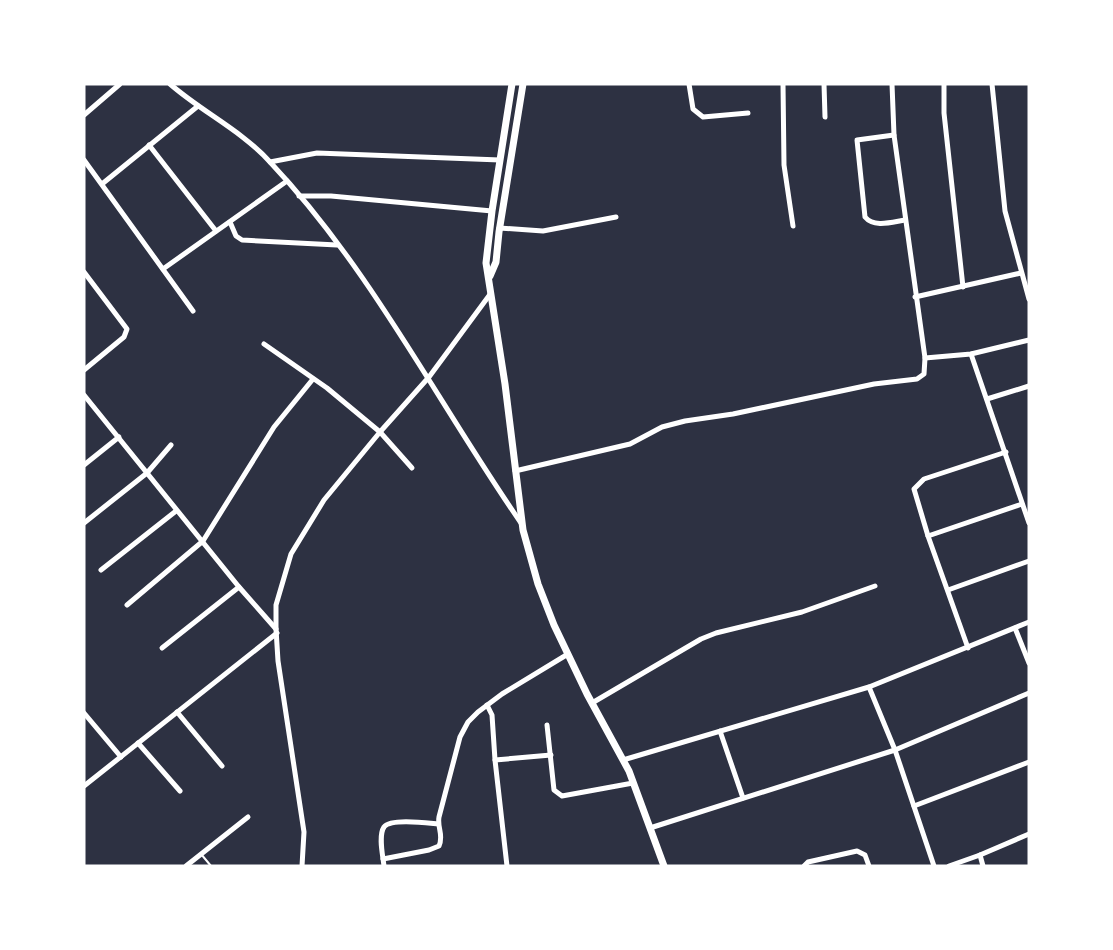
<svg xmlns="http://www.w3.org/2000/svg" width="1113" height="950" font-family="'Varela Round',sans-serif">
<rect width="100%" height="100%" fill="#2d3142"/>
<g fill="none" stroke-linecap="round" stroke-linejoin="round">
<polyline stroke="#fff" stroke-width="2" points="201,854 211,866"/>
<g stroke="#fff" stroke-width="5">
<path d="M 170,84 C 202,112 241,130 270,162 C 371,269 438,403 521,523"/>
<polyline points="689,84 693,109 703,117 748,113"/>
<polyline points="783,84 784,165 793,226"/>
<polyline points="824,84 825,117"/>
<polyline points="944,84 944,113 963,287"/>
<polyline points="992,84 1005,211 1029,299"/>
<polyline points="84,115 120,84"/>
<path d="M 894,135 L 857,140 L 865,217 C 874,228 892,222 905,220"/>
<polyline points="149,145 216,231"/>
<polyline points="84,160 193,311"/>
<polyline points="270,162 317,153 500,160"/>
<polyline points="102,184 198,106"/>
<polyline points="299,196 331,196 492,211"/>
<polyline points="230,222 236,236 242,240 337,245"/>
<polyline points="499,228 543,231 616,217"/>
<polyline points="163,269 287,181"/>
<polyline points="84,272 127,329 124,337 84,370"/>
<polyline points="915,297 1021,273"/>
<polyline points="264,344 327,388 380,432 412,468"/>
<polyline points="971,354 1029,523"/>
<polyline points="925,358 971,354 1029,340"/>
<polyline points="84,395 239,587 276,629"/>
<polyline points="987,399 1029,386"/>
<polyline points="84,465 119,437"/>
<polyline points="515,471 630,444 662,427 685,421 733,414 874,384 917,379 924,374 925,358 894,135 892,84"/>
<polyline points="84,523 147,473 171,445"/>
<polyline points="928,536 1022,504"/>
<polyline points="101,570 176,511"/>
<polyline points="948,590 1029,561"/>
<polyline points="127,605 203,541 274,427 313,379"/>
<polyline points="1015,628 1029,663"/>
<polyline points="162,648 239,587"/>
<polyline points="968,648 928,536 914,489 924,479 1006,452"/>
<polyline points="869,687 895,750 934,866"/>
<polyline points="592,703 701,639 716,633 802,612 875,586"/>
<polyline points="487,705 492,715 495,760 507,866"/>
<polyline points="177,712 222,766"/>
<polyline points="84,713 121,757"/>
<polyline points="547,725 554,790 562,796 633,783"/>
<polyline points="720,731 743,798"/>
<polyline points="138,743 180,791"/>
<polyline points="495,760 551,755"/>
<polyline points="623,760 869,687 1029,622"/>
<polyline points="84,786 277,633"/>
<polyline points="914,806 1029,762"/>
<polyline points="650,828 895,750 1029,693"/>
<polyline points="980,855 983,866"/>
<path d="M 383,859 L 429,850 L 439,846 C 444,835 437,828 439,817 L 460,737 L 468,722 L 478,712 L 502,694 L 568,654"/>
<polyline points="186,866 248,817"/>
<polyline points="302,866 304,832 278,661 276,629 276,605 291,554 324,500 380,432 429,377 491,293"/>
<path d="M 384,866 C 383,856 378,836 384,827 C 391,818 427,823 438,824"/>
<polyline points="804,866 808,862 857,851 865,855 869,866"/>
<polyline points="949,866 980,855 1029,834"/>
</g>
<g stroke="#fff" stroke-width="7">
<polyline points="512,84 492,211 486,263 505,384 523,530 538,584 554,625 587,694 629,771 664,866"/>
<polyline points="490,276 496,262 499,232 523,84"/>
</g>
</g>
<rect width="1113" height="950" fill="none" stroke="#ffffff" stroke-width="171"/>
</svg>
